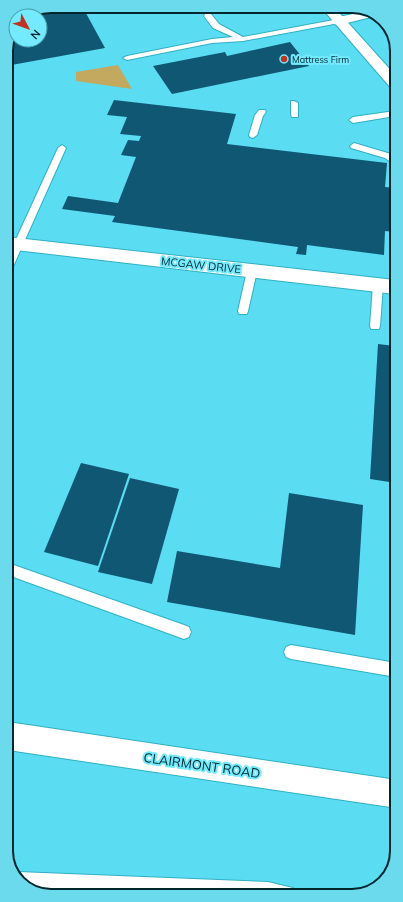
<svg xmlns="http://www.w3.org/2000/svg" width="403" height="902" font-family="Mulish,sans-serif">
<rect width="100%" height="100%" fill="#74eafe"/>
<polygon fill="#5adcf2" points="51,6 355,6 380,15 395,36 397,852 389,876 367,894 48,896 24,887 8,866 6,48 16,40 40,40 40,16 26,16"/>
<polygon fill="#c3a85f" points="118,65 132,89 76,81 76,72"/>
<g fill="#105774">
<polygon points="51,6 82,6 105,48 6,66 6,48 16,26 16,40 40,40 40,16 26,16"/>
<polygon points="290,42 309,66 172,94 153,66 225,52 227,56"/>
<polygon points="114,100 236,114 227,144 387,163 385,187 395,188 395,232 385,231 384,255 307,245 306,255 296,254 298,247 112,222 115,216 62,209 68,196 118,203 136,157 121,155 128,140 139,141 141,136 120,134 127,117 107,115"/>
<polygon points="378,344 395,346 396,483 370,479"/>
<polygon points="81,463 129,474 98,566 44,552"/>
<polygon points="130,478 179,489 152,584 98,572"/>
<polygon points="289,493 363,505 355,635 167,602 177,551 280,568"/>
</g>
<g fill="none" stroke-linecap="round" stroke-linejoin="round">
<g stroke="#30b0c4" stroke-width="2">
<g id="lane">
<polygon points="205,14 211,14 219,24 243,37 339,19 343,21 339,23 243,41 212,43 127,60 123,58 127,56 212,39 233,37 213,28 204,16"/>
<polygon points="291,101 294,101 298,103 298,117 292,117 291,115"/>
<polygon points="259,110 265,110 266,112 263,116 257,135 253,138 250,137 249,135 255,115"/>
<polygon points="395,111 395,116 353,123 349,120 353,117"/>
<polygon points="354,143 391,154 395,157 395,165 385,158 351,148 350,146"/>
<polygon points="62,145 66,148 12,269 11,272 7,272 7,259 58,148"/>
<polygon points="252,267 256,268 257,271 248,311 247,314 239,314 238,311 247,271 248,268"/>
<polygon points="378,281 382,282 383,285 380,326 379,329 371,329 370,326 373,285 374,282"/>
<polygon points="8,563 184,625 189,627 191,632 189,637 184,639 8,575"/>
<polygon points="291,645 396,663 396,677 291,659 286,657 284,652 286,647"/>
<polygon points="18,872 268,882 293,888 295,894 181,895 29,889 24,887 14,873"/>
</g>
</g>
<g stroke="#30b0c4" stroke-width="2">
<polygon id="street" points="7,237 395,280 395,294 7,249"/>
</g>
<g stroke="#30b0c4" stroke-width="2">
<g id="secondary">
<polygon points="367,11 379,15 339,25 334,24 332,21 334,18"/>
<polygon points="8,722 397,780 397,808 8,750"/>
</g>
</g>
<g stroke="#30b0c4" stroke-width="2">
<polygon id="highway" points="320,6 333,6 395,75 395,88 390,87"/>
</g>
<use href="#lane" fill="#fff" fill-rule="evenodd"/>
<use href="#street" fill="#fff" fill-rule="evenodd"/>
<use href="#secondary" fill="#fff" fill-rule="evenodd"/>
<use href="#highway" fill="#fff" fill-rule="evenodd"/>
</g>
<circle fill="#bf3322" stroke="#74eafe" stroke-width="1.5" cx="284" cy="59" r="4"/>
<g text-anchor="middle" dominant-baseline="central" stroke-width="4" stroke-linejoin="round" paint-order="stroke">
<g font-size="9" fill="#00272d" stroke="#74eafe" text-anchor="start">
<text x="292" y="59">Mattress Firm</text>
</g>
<g font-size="11" fill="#00272d" stroke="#74eafe">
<text transform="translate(201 265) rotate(6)">MCGAW DRIVE</text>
</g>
<g font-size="13" fill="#00272d" stroke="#74eafe">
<text transform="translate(202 765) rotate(8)">CLAIRMONT ROAD</text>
</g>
</g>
<path d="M0 0H403V902H0ZM51 13H352A38 38 0 0 1 390 51V851A38 38 0 0 1 352 889H51A38 38 0 0 1 13 851V51A38 38 0 0 1 51 13Z" fill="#6bdaed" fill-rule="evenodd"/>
<path fill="none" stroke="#00272d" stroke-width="2" d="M51 13H352A38 38 0 0 1 390 51V851A38 38 0 0 1 352 889H51A38 38 0 0 1 13 851V51A38 38 0 0 1 51 13Z"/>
<g transform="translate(28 28) rotate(131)"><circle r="19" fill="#74eafe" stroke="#469caa"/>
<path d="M0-3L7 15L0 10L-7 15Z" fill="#bf3322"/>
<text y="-6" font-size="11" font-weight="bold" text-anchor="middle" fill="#00272d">N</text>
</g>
</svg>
